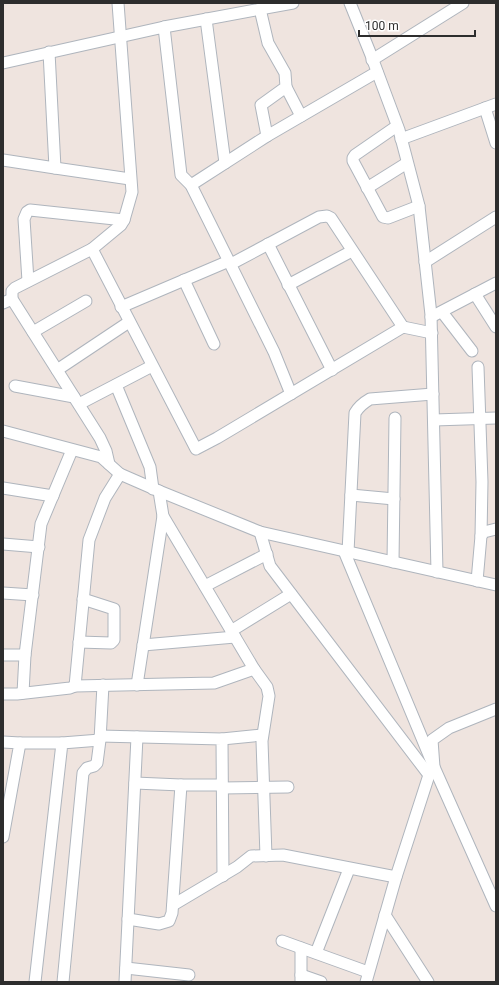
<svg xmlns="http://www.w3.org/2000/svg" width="499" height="985" font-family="Roboto,sans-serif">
<rect width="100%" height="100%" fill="#efe4df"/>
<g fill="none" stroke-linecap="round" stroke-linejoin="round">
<g stroke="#afb5bd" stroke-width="13">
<g id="minor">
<polyline points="350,3 371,55 399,130 419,206 431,315 437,572"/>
<polyline points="260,9 268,43 285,73 286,87 261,105 267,136"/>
<polyline points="206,19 225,163"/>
<polyline points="164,27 293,3"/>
<polyline points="372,60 463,3"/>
<polyline points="3,63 164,27 181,175 191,185 274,352 291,394"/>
<polyline points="286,87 301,116"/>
<polyline points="485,108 496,143"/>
<polyline points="397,126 355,155 353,158 353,161 383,217 388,218 419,206"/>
<polyline points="401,139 496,104"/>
<polyline points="3,160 55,168 49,52"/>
<polyline points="55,168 130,179"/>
<polyline points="191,185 267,136 377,72"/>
<polyline points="367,188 407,163"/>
<polyline points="268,244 332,370"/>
<polyline points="92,249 121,225 124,220 132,192 118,3"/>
<polyline points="425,262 496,217"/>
<polyline points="231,264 319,217 327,216 331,218 403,327"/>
<polyline points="184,280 214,344"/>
<polyline points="28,281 24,219 27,212 30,210 124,220"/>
<polyline points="288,285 352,251"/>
<polyline points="475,294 496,327"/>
<polyline points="3,303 12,299"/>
<polyline points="121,307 229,261"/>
<polyline points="442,312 472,351"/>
<polyline points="431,317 496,283"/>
<polyline points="33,332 86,301"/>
<polyline points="478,367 482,482 481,536"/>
<polyline points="57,370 129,322"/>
<polyline points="116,385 150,467 153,489"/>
<polyline points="15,386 74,397"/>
<polyline points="79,404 152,366"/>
<polyline points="434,420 496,418"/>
<polyline points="3,431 101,457 120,474 159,491 260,532 496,585"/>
<polyline points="109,464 106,451 100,438 12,299 12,291 15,288 92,249 196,449 217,438 403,327 432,333"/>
<polyline points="120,474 105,498 89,540 75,686 214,683 254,669 163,516 159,491"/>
<polyline points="3,488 53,496"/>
<polyline points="351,495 394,499"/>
<polyline points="260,532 270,566 429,775"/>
<polyline points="3,544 39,547"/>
<polyline points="344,551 434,767 496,906"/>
<path d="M 348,552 L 355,413 C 359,406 363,403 370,399 L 433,394"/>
<polyline points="393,562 395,418"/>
<polyline points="477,581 481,536 484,532 496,529"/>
<polyline points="205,586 267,554"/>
<polyline points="3,593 33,595"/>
<polyline points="231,631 291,594"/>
<polyline points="79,642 111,643 114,640 114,609 83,599"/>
<polyline points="143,645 235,637"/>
<polyline points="3,655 25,655"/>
<polyline points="254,669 267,687 269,696 262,741 266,856"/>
<polyline points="137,685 163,516"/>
<polyline points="23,693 25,655 41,524 72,450"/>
<polyline points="3,694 17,694 70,688 75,686"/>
<polyline points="100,736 222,739 223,876"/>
<polyline points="222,739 262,735"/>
<polyline points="3,742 20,743 3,837"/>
<polyline points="20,743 62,743"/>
<polyline points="135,783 181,785"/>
<polyline points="222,788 288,787"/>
<polyline points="173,905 237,867 251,856 283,855 396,877"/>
<polyline points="385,915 428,982"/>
<polyline points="128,919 159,924 169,921 172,913 181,785 222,785"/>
<polyline points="282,941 368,972"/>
<polyline points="301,948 301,982"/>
<polyline points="316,953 349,869"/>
<polyline points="126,968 189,975"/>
<polyline points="301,975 321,982"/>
<polyline points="35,982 62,743 100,740"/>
<polyline points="63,982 83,773 87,768 94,766 97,763 100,740 103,685"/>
<polyline points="125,982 137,737"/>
<polyline points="366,982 396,877 429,775 434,767 432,740 449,728 496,709"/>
</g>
</g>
<use href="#minor" stroke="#fff" stroke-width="11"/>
</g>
<rect width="499" height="985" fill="none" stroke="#2d2d2d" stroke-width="8"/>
<path d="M359 30v6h116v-6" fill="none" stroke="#2d2d2d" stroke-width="2"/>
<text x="365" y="30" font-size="12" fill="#2d2d2d" stroke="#ffffff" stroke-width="3" paint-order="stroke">100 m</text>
</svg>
